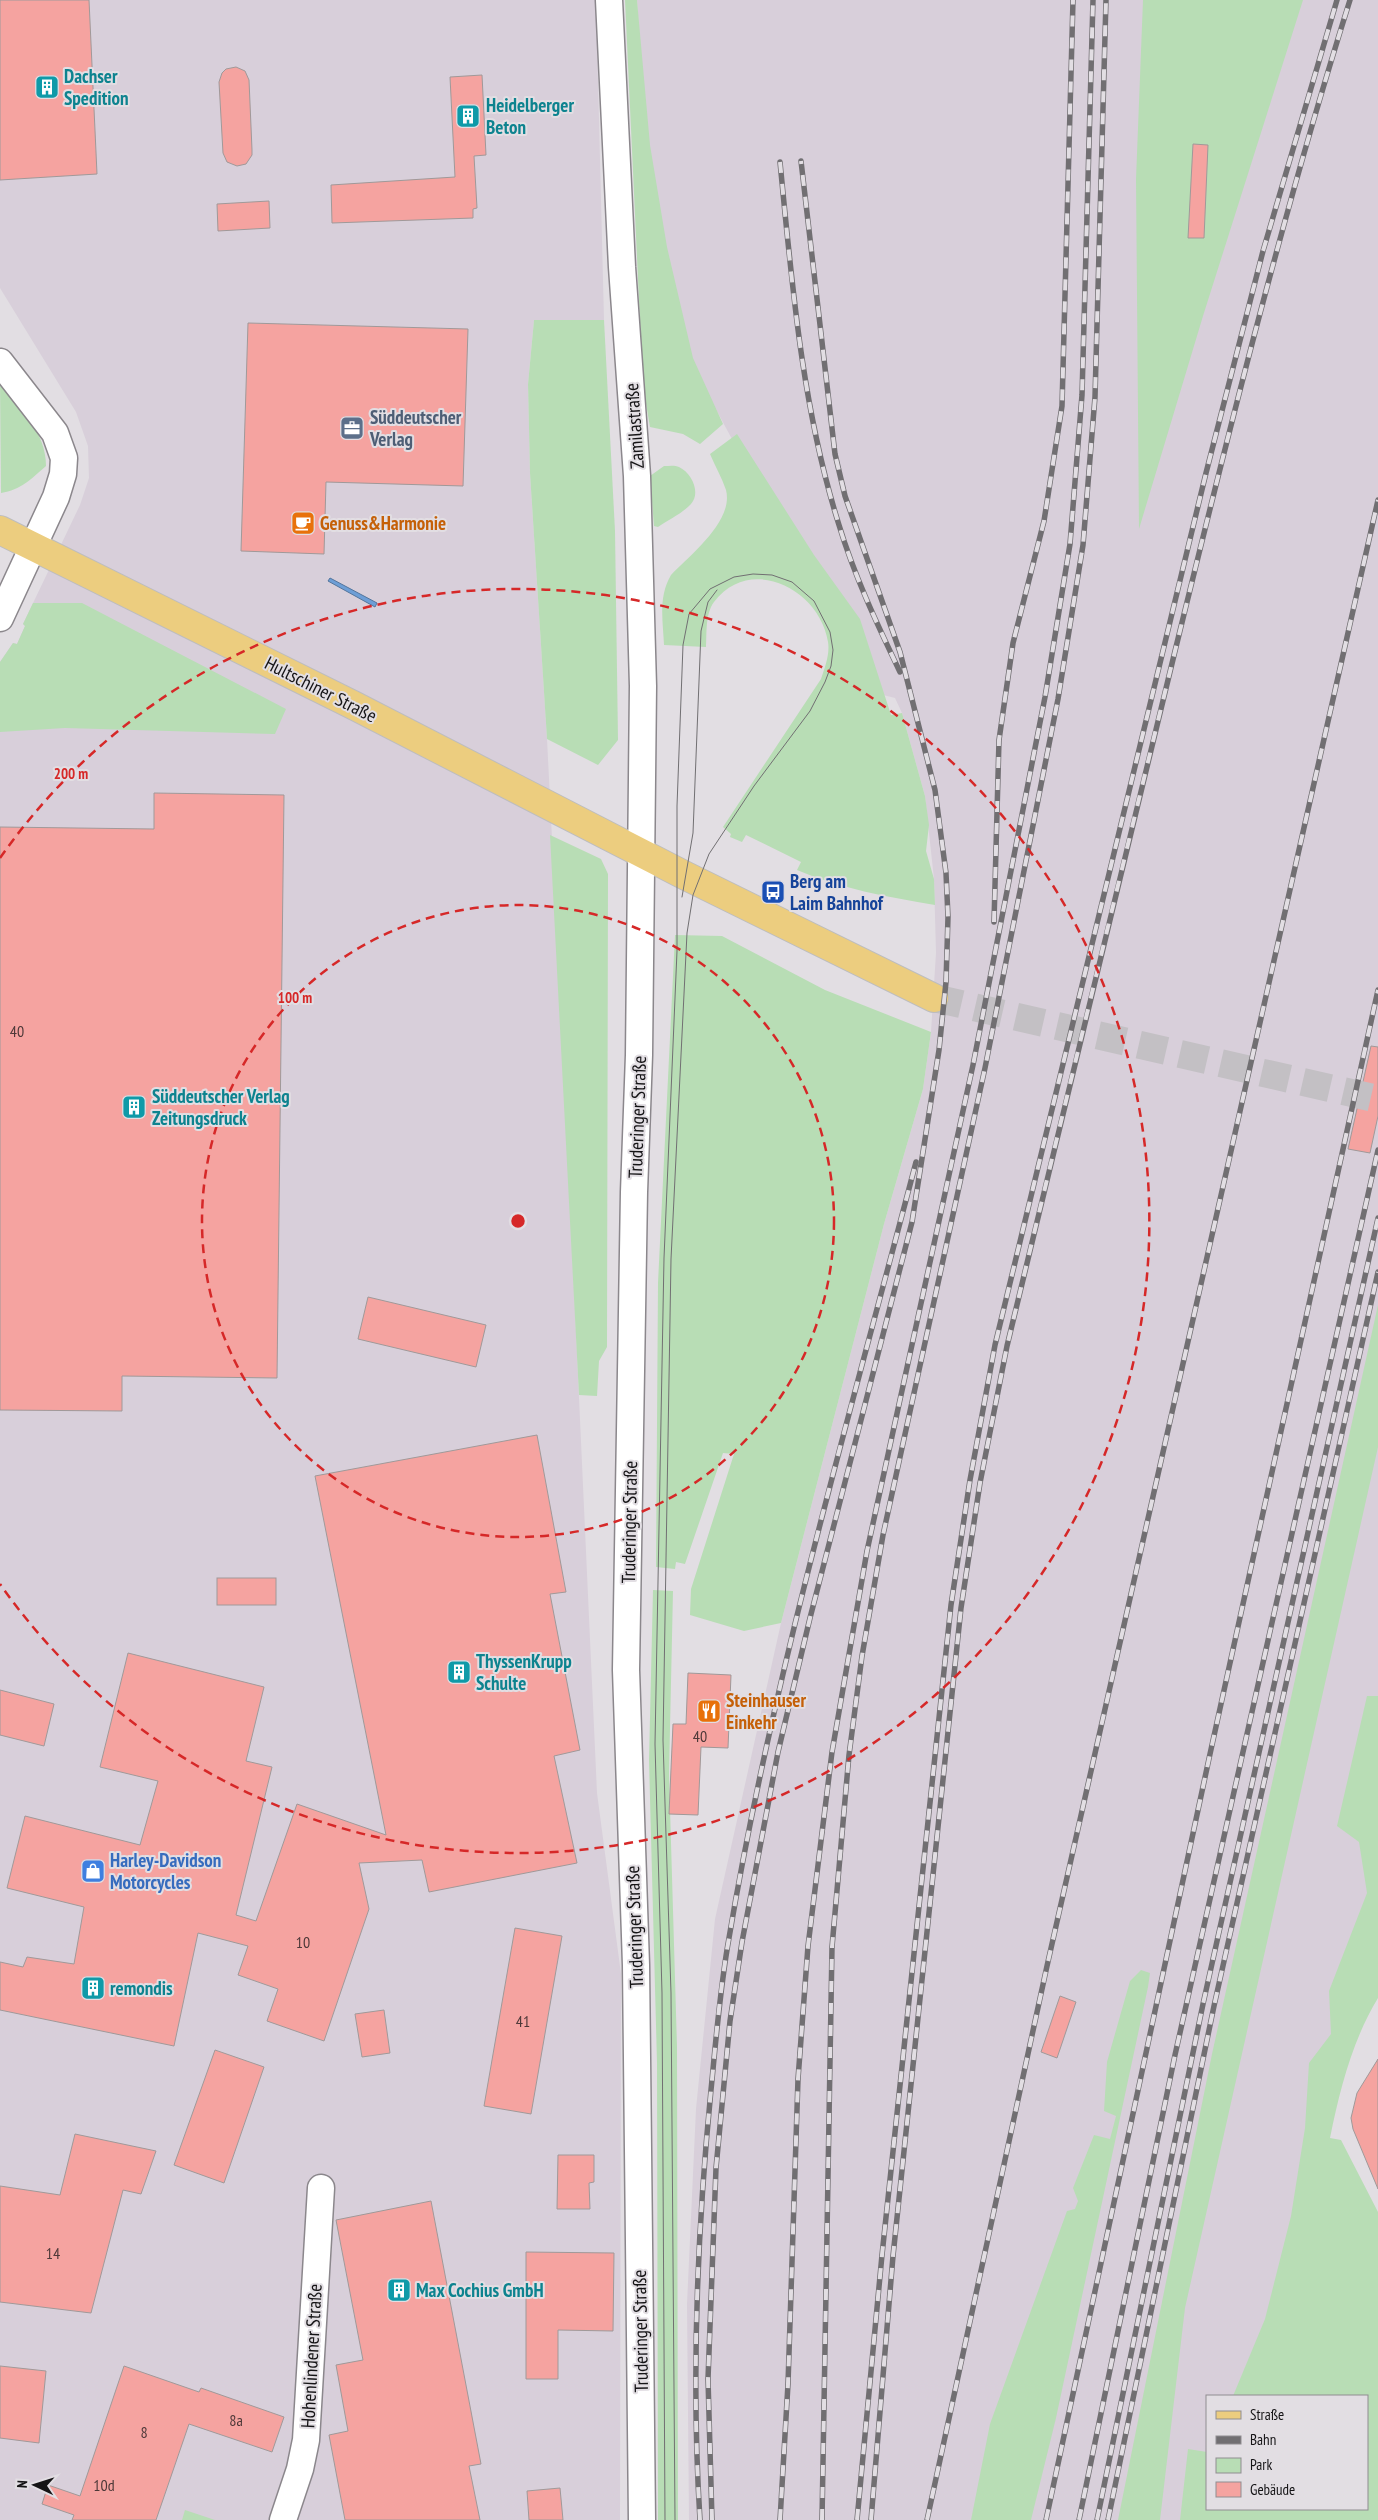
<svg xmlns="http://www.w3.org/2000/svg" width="1378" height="2520" font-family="'PT Sans Narrow',sans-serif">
<rect width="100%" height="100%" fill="#e2dee3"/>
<g fill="#d8cfda">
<polygon points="0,0 596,0 604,320 534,320 528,384 530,473 547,739 569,1178 597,1793 621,1974 620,2520 0,2520 0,662 13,643 17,644 25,626 23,624 80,505 89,478 88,446 76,412 0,288"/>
<polygon points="637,0 1378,0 1378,1871 1252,2396 1207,2396 1207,2509 1222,2520 689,2520 687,2304 696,2109 715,1919 781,1623 884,1224 923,1089 931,1032 936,953 934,879 925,796 902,713 895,698 879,694 748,469 666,316 652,238"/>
</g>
<g fill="#b8ddb5">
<polygon points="625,0 637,0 650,145 667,247 693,358 723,424 700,444 683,434 650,427 643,386"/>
<polygon points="1143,0 1303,0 1203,316 1139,529 1136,179"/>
<polygon points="534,320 604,320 615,531 618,740 598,765 547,739 530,473 528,384"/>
<path d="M 0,381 C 20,406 46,433 46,466 C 31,479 21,490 1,493 Z"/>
<path d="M 737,434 L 814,555 L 860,619 L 891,715 L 902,713 L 925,796 L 929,825 L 926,851 L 934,879 L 935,905 C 888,897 842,889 797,870 L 801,862 L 746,835 L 742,842 L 730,837 L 731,834 L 723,827 L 821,679 C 825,667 830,654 828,642 C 820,589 750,554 714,602 C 705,614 707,633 706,647 L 664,645 C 663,621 658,597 671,575 C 690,555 734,521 726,490 C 722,478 715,466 710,454 Z"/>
<path d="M 664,466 C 669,466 675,465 679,467 C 692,473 701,493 691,504 C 683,513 668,520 658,527 L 654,526 L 650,476 Z"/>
<polygon points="33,603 82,603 286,709 275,734 65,728 0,732 0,662 13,643 17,644 25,626 23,624"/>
<polygon points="550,835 601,859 608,874 607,1347 599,1361 597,1396 579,1395"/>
<polygon points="675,935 722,936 825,990 931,1032 923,1089 884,1224 781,1623 744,1631 690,1615 691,1589 734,1454 723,1453 685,1564 676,1562 675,1569 656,1567 658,1283"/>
<polygon points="1378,1305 1378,1447 1185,2308 1160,2520 1118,2520 1212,2054"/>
<polygon points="653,1590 673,1591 669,1774 677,2047 678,2520 658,2520 657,2063 649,1760"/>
<path d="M 1367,1696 L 1378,1696 L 1378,1998 C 1352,2041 1340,2089 1330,2138 L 1341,2140 L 1378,2212 L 1378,2520 L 1180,2520 L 1188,2449 L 1207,2452 L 1207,2509 L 1367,2509 L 1367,2396 L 1233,2396 L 1265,2319 L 1291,2216 L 1305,2128 L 1309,2063 L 1331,2034 L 1329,1991 L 1367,1893 L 1359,1842 L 1337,1826 Z"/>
<polygon points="1141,1970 1150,1973 1148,1987 1056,2418 1031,2520 971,2520 990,2424 1067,2211 1075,2209 1078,2201 1073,2188 1094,2135 1110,2139 1116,2116 1104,2111 1107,2062 1130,1981"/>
<polygon points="185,2510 215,2520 182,2520"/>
</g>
<polygon fill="#6d9ed6" stroke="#53759c" points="330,578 377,603 375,607 328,581"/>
<g fill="#f5a3a0" stroke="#a09999">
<polygon points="0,0 89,0 97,174 0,180"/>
<polygon points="236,67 245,71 249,80 252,150 252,155 246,164 237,166 227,162 223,153 219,82 222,73 226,69"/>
<polygon points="482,75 486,155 474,156 477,208 473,209 473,218 332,223 331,185 455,177 450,77"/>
<polygon points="1193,144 1208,145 1204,238 1188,238"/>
<polygon points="269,201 270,228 218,231 217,204"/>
<polygon points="248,323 468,329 463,486 326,482 324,554 241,551"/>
<polygon points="154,793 284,795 277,1378 122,1376 122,1411 0,1410 0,827 154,829"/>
<polygon points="1371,1046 1378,1047 1378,1116 1370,1153 1348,1149"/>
<polygon points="368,1297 486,1325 476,1367 358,1339"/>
<polygon points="537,1435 566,1592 550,1594 580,1750 554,1756 577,1863 429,1892 422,1860 359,1863 369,1909 324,2041 267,2021 278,1989 238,1975 248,1946 198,1933 174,2046 0,2010 0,1962 23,1967 27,1957 74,1964 84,1907 7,1888 25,1816 140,1845 158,1781 100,1767 128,1653 264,1687 246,1761 272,1767 236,1915 256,1921 297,1804 386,1835 315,1476"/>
<rect x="217" y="1578" width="59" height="27"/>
<polygon points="688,1673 731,1675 728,1748 701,1747 698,1815 669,1814 673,1724 686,1724"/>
<polygon points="0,1690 54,1704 44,1746 0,1735"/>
<polygon points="515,1928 562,1936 531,2114 484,2106"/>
<polygon points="1060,1996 1076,2002 1057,2058 1041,2052"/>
<polygon points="384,2010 390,2053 362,2057 355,2014"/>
<polygon points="215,2050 264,2067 224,2183 174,2165"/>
<polygon points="1378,2059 1378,2189 1353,2129 1351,2118 1357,2093"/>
<polygon points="75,2134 156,2151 141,2194 123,2190 91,2313 0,2302 0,2186 60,2195"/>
<polygon points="558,2155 594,2155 594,2182 589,2183 590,2209 557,2209"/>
<polygon points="431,2201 481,2464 469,2466 480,2520 345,2520 329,2435 348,2431 336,2365 363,2360 336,2220"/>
<polygon points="526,2252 614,2253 613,2331 558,2330 558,2379 526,2379"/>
<polygon points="0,2366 46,2371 39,2443 0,2438"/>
<polygon points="124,2366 199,2392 201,2388 284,2417 272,2452 189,2424 156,2520 72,2520 74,2515 42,2504 48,2485 80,2496"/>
<polygon points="560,2488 563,2520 529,2520 527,2491"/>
</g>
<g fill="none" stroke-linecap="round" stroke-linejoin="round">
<polyline stroke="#c3c0c4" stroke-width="28" stroke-dasharray="28 14" stroke-linecap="butt" points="934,998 1378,1099"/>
<g stroke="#8b878c" stroke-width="29">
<g id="minor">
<polyline points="609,0 622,267 637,476 643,686 639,1055 634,1192 626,1670 636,1965 642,2520"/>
<polyline points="0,362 55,433 64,458 63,474 56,497 0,618"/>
<polyline points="283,2520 300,2469 306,2440 321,2188"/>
</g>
</g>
<g stroke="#bdbdbe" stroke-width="30">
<polyline id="major" points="0,530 353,705 686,876 934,998"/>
</g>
<use href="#minor" stroke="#fff" stroke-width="26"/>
<use href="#major" stroke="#eccd7f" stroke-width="28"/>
<g stroke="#716f72" stroke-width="1">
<polyline points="682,897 693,833 701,631 708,602 717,590"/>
<polyline points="665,2520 662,1993 655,1744 664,1258 677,951 677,806 683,645 689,614 710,589 734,577 753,574 772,575 792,582 814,601 830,632 833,650 831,666 825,682 810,711 754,786 709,854 693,895 687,933 671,1259 663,1740 671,1993 675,2520"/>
</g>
<g stroke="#716f72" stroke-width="5.5">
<g id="rail">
<path d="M 780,162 C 792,284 802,408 839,525 C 854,575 877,624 900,672"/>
<polyline points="994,922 999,740 1013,643 1044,521 1062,406 1073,0"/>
<path d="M 700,2520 C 691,2377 697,2233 711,2090 C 716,2039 720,1988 729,1938 C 773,1676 849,1419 916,1162"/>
<polyline points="712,2520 708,2379 716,2168 730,2021 742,1942 778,1752 810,1618 912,1222 939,1050 946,982 948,917 946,873 935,790 900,652 845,496 835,454 801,161"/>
<polyline points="780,2520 788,2384 798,2079 808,1946 832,1752 867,1551 973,1065 1045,697 1070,544 1082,395 1093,0"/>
<polyline points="822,2520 832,1947 849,1755 862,1656 883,1535 985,1068 1058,699 1083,545 1095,397 1106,0"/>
<polyline points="857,2520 882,2255 951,1605 970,1480 995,1345 1206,473 1263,251 1337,0"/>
<path d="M 871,2520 L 893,2256 L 961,1608 L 980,1483 L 1007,1346 C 1063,1113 1119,880 1176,647 C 1229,430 1283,213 1350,0"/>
<polyline points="927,2520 1047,1966 1378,500"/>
<polyline points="1046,2520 1210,1754 1378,990"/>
<polyline points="1079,2520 1175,2055 1378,1150"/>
<polyline points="1097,2520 1203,2004 1378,1218"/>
<polyline points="1108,2520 1214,2006 1378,1272"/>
</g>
</g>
<use href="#rail" stroke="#e2dee3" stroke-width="4" stroke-dasharray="11" stroke-linecap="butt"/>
</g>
<g fill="none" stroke="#d62828" stroke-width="2.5" stroke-dasharray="9 6">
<circle cx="518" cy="1221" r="316"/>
<path d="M0 858A632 632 0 1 1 0 1584"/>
</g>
<defs>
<g id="building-square" transform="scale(1.25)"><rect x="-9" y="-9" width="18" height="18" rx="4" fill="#0f9aa8" stroke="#e2dee3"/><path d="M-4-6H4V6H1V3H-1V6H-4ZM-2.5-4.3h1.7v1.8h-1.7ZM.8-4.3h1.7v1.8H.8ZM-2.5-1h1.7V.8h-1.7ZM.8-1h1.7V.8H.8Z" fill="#fff"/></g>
<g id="office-square" transform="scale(1.25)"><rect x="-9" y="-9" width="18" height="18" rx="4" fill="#5c6f8a" stroke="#e2dee3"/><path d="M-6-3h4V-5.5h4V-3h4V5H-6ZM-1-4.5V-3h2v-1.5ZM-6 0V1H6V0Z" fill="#fff"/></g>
<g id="cafe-square" transform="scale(1.25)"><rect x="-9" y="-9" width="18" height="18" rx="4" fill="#e8710a" stroke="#e2dee3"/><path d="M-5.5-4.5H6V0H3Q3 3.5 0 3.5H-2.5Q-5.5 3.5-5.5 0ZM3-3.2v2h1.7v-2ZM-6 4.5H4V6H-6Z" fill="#fff"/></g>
<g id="bus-square" transform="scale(1.25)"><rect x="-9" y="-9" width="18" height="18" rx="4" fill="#1a4fb4" stroke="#e2dee3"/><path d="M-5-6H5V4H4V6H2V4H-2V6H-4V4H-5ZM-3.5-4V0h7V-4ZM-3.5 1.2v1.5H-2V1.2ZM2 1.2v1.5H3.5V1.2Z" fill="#fff"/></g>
<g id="restaurant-square" transform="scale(1.25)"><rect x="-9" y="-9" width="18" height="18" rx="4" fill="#e8710a" stroke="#e2dee3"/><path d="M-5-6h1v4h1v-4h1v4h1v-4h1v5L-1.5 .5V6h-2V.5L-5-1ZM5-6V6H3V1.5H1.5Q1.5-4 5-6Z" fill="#fff"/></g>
<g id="shop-square" transform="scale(1.25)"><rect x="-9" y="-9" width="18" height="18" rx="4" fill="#3f7fe0" stroke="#e2dee3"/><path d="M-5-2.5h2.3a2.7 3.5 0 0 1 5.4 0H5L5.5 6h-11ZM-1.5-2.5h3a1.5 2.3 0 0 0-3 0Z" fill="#fff"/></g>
</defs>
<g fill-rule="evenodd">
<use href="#building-square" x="47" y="87"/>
<use href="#building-square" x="468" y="116"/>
<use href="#office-square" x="352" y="428"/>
<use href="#cafe-square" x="303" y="523"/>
<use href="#bus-square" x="773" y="892"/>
<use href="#building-square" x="134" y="1107"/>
<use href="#building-square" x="459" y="1672"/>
<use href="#restaurant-square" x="709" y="1711"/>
<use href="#shop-square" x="93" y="1871"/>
<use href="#building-square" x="93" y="1988"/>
<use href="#building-square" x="399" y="2290"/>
</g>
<g text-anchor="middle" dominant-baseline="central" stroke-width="4" stroke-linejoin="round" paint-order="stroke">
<g font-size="16" fill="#4d3838">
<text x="17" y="1031">40</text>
<text x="700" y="1736">40</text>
<text x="303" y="1942">10</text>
<text x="523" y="2021">41</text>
<text x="53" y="2253">14</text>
<text x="236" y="2420">8a</text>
<text x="144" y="2432">8</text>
<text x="104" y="2485">10d</text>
</g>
<g font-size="19" font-weight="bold" fill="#0d838f" stroke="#e2dee3" text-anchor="start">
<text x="64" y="76">Dachser<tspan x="64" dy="22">Spedition</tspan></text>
<text x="486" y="105">Heidelberger<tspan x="486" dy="22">Beton</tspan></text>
<text x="152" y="1096">Süddeutscher Verlag<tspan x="152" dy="22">Zeitungsdruck</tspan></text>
<text x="476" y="1661">ThyssenKrupp<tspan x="476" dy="22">Schulte</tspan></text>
<text x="110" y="1988">remondis</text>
<text x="416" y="2290">Max Cochius GmbH</text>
</g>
<g font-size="19" font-weight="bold" fill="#4e5e75" stroke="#e2dee3" text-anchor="start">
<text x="370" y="417">Süddeutscher<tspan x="370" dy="22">Verlag</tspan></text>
</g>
<g font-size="19" fill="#151416" stroke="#e2dee3">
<text transform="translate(634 426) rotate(-94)">Zamilastraße</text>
<text transform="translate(321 689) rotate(27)">Hultschiner Straße</text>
<text transform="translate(637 1117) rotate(-88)">Truderinger Straße</text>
<text transform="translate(629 1522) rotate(-89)">Truderinger Straße</text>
<text transform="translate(634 1927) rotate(-92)">Truderinger Straße</text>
<text transform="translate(640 2331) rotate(-91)">Truderinger Straße</text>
<text transform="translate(311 2356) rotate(-87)">Hohenlindener Straße</text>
</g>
<g font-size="19" font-weight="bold" fill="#c56008" stroke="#e2dee3" text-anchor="start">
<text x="320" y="523">Genuss&amp;Harmonie</text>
<text x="726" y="1700">Steinhauser<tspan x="726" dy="22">Einkehr</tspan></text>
</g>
<g font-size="19" font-weight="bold" fill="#164399" stroke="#e2dee3" text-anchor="start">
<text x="790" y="881">Berg am<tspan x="790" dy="22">Laim Bahnhof</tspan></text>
</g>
<g font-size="19" font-weight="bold" fill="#366cbe" stroke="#e2dee3" text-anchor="start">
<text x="110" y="1860">Harley-Davidson<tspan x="110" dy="22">Motorcycles</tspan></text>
</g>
</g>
<circle cx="518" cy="1221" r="8" fill="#d62828" stroke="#e2dee3" stroke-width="2.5"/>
<g font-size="15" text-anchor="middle" font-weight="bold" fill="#d62828" stroke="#e2dee3" stroke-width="4" stroke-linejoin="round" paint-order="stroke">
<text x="71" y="779">200 m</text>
<text x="295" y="1003">100 m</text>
</g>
<rect x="1206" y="2395" width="162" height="115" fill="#e2dee3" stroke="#908d91"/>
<rect x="1216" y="2411" width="25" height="8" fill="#eccd7f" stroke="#908d91"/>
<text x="1250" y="2420" font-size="15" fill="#151416">Straße</text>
<rect x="1216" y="2436" width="25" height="8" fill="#716f72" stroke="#908d91"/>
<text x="1250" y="2445" font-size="15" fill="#151416">Bahn</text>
<rect x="1216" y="2458" width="25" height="15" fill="#b8ddb5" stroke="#908d91"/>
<text x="1250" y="2470" font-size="15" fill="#151416">Park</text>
<rect x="1216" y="2482" width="25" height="15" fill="#f5a3a0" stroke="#908d91"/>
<text x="1250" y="2495" font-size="15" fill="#151416">Gebäude</text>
<g transform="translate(35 2485) rotate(274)" stroke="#e2dee3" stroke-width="4" paint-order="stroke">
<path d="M0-4L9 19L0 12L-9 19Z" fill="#151416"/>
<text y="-8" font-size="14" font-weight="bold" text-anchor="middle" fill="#151416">N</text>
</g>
</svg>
